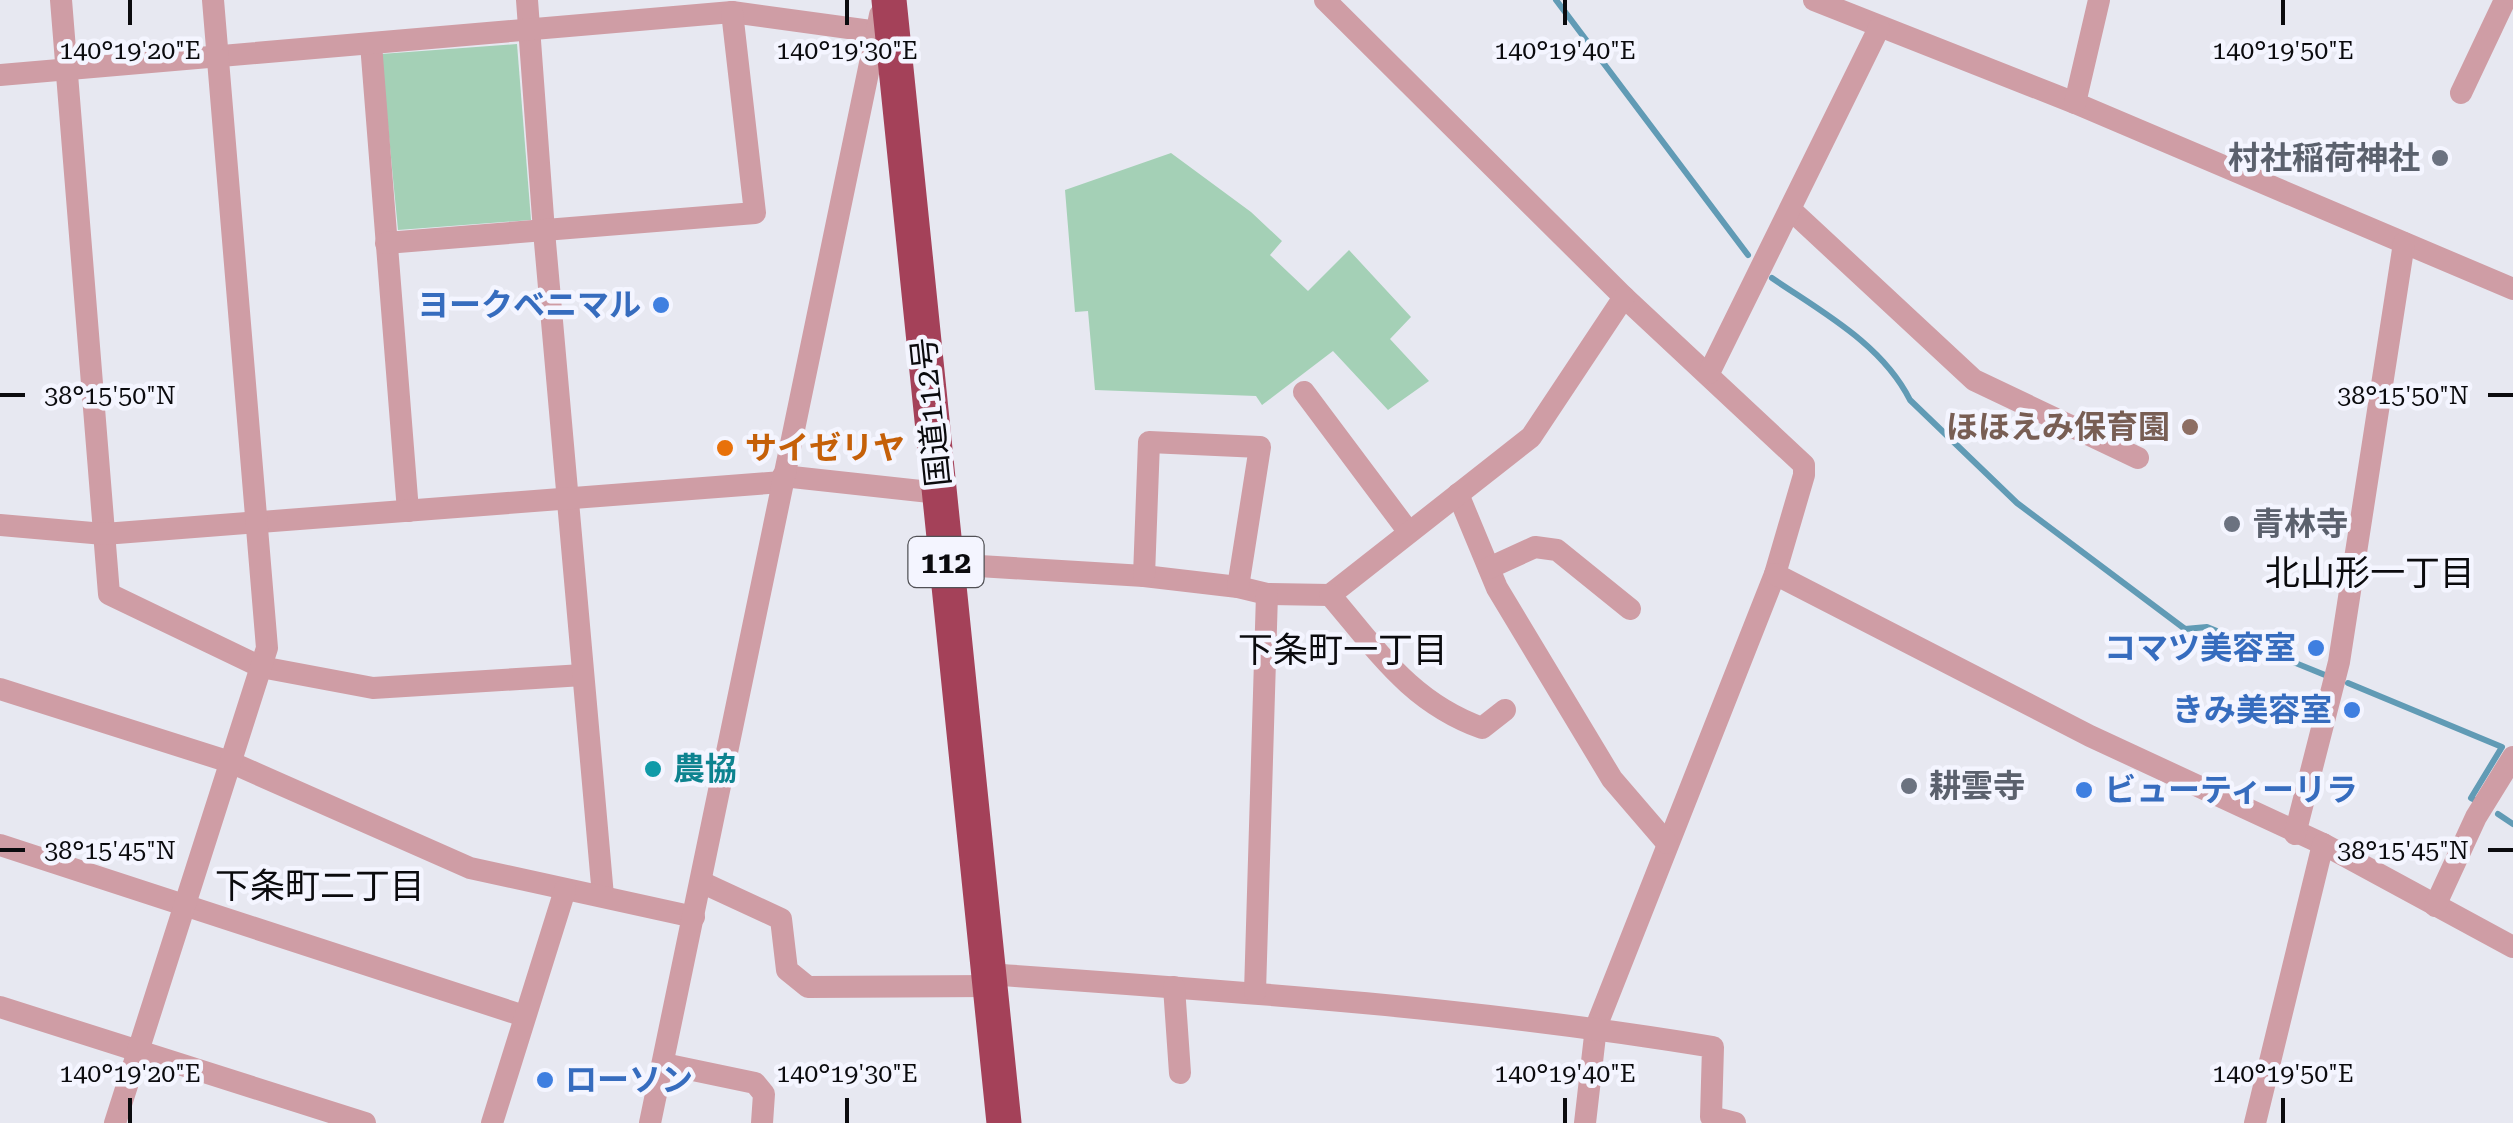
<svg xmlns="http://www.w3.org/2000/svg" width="2513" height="1123" font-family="'Roboto Serif','Noto Sans JP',serif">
<rect width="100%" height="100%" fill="#e7e8f1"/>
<g fill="#a4d0b6">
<polygon points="517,44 531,220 398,230 381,54"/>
<polygon points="1171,153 1251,212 1282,241 1270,255 1308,291 1349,250 1411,317 1390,339 1429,381 1388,410 1333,351 1262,405 1256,396 1095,390 1088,311 1075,312 1065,190"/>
</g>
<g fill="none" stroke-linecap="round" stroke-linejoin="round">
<g stroke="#619bb5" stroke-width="6">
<polyline points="1556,0 1748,255"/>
<path d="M 1772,278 C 1822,312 1882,344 1910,400 L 2017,503 L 2185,629 L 2207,627 L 2325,675"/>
<polyline points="2348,683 2502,747 2471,798 2475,800"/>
<polyline points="2498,814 2513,824"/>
</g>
<g stroke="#cf9da5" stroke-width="22">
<polyline points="61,0 109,594 261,667 373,688 583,675"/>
<polyline points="527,0 544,231 603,896"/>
<polyline points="1325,0 1624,297 1804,465 1804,475 1775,574 1596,1027 1585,1123"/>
<polyline points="1814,0 2075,103 2513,289"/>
<polyline points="371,44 408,511"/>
<polyline points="0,75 732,12 878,32"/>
<polyline points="2461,93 2505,0"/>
<polyline points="2075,103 2099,0"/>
<polyline points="1791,210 1974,380 2138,458"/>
<polyline points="386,243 755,213 732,12"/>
<polyline points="1709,373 1879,28"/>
<polyline points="1304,392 1408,531"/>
<polyline points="783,476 939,493"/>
<polyline points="1458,494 1497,588 1612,779 1667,843"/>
<polyline points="0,525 104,534 782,482"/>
<polyline points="946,564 1144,576 1238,587 1267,594 1330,595 1531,437 1624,297"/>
<polyline points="1489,568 1535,547 1557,550 1630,609"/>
<polyline points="1775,574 2090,736 2323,844 2513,947"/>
<polyline points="1144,576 1149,442 1260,447 1238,587"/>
<path d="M 1330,595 C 1378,651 1410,702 1482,728 L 1505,710"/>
<polyline points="0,689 230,762 470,868 694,917"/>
<polyline points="2295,834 2339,662 2404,243"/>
<polyline points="0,845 524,1016"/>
<polyline points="701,882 781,919 787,970 808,987 990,986"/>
<polyline points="2435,906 2476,817 2513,757"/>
<path d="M 988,974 C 1230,991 1473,1007 1713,1047 L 1711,1117 L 1735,1123"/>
<polyline points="1174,987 1180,1073"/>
<polyline points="1255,992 1267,594"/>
<polyline points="0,1007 365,1123"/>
<polyline points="664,1064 755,1083 764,1094 762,1123"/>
<polyline points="115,1123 267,648 213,0"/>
<polyline points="492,1123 565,890"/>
<polyline points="650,1123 880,15"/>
<polyline points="2255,1123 2323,844"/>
</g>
<polyline stroke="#a44159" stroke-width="35" points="889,0 1004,1123"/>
</g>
<path fill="none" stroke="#0b0b0e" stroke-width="4" d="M 130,0 L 130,25M 847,0 L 847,25M 1565,0 L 1565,25M 2283,0 L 2283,25M 0,395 L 25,395M 2488,395 L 2513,395M 0,850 L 25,850M 2488,850 L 2513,850M 130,1098 L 130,1123M 847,1098 L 847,1123M 1565,1098 L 1565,1123M 2283,1098 L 2283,1123"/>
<g fill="#6b7280" stroke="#f4f5ff" stroke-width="4">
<circle cx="2440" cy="158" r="10"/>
<circle cx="2232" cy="524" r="10"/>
<circle cx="1909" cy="786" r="10"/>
</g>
<g fill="#3f7fe0" stroke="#f4f5ff" stroke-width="4">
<circle cx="661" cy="305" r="10"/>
<circle cx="2316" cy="648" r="10"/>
<circle cx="2352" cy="710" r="10"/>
<circle cx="2084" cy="790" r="10"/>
<circle cx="545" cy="1080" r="10"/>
</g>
<circle fill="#8d6e63" stroke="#f4f5ff" stroke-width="4" cx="2190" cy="427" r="10"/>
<circle fill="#e8710a" stroke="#f4f5ff" stroke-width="4" cx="725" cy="448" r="10"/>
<circle fill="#0f9aa8" stroke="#f4f5ff" stroke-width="4" cx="653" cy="769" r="10"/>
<g text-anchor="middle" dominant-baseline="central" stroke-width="9" stroke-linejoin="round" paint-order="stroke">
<rect fill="#f4f5ff" stroke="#515156" stroke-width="2.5" x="908.5" y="537" width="75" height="50" rx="8"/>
<g font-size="30" font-weight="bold" fill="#0b0b0e">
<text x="946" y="562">112</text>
</g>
<g font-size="32" font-weight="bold" fill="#5b616d" stroke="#f4f5ff" text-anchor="start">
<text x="2420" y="158" text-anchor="end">村社稲荷神社</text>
<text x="2252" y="524">青林寺</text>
<text x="1929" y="786">耕雲寺</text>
</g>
<g font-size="32" font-weight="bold" fill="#366cbe" stroke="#f4f5ff" text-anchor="end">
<text x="641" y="305">ヨークベニマル</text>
<text x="2296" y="648">コマツ美容室</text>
<text x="2332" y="710">きみ美容室</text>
<text x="2104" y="790" text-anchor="start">ビューティーリラ</text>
<text x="565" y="1080" text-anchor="start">ローソン</text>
</g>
<g font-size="32" fill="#0b0b0e" stroke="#f4f5ff">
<text transform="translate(931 412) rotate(-96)">国道112号</text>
</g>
<g font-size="32" font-weight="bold" fill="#785e54" stroke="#f4f5ff" text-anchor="end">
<text x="2170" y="427">ほほえみ保育園</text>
</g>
<g font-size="32" font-weight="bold" fill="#c56008" stroke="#f4f5ff" text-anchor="start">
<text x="745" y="448">サイゼリヤ</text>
</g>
<g font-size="32" font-weight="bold" fill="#0d838f" stroke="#f4f5ff" text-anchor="start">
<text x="673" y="769">農協</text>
</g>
<g font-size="35" fill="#0b0b0e" stroke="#f4f5ff">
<text x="2370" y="573">北山形一丁目</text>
<text x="1343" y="650">下条町一丁目</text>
<text x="320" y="886">下条町二丁目</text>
</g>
</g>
<g font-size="25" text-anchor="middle" fill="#0b0b0e" stroke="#f4f5ff" stroke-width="9" stroke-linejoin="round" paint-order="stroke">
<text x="130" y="59">140°19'20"E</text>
<text x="847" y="59">140°19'30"E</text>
<text x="1565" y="59">140°19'40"E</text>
<text x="2283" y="59">140°19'50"E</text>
<text x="110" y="404">38°15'50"N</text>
<text x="2403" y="404">38°15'50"N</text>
<text x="110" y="859">38°15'45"N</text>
<text x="2403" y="859">38°15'45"N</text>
<text x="130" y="1082">140°19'20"E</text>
<text x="847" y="1082">140°19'30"E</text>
<text x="1565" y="1082">140°19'40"E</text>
<text x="2283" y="1082">140°19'50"E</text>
</g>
</svg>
